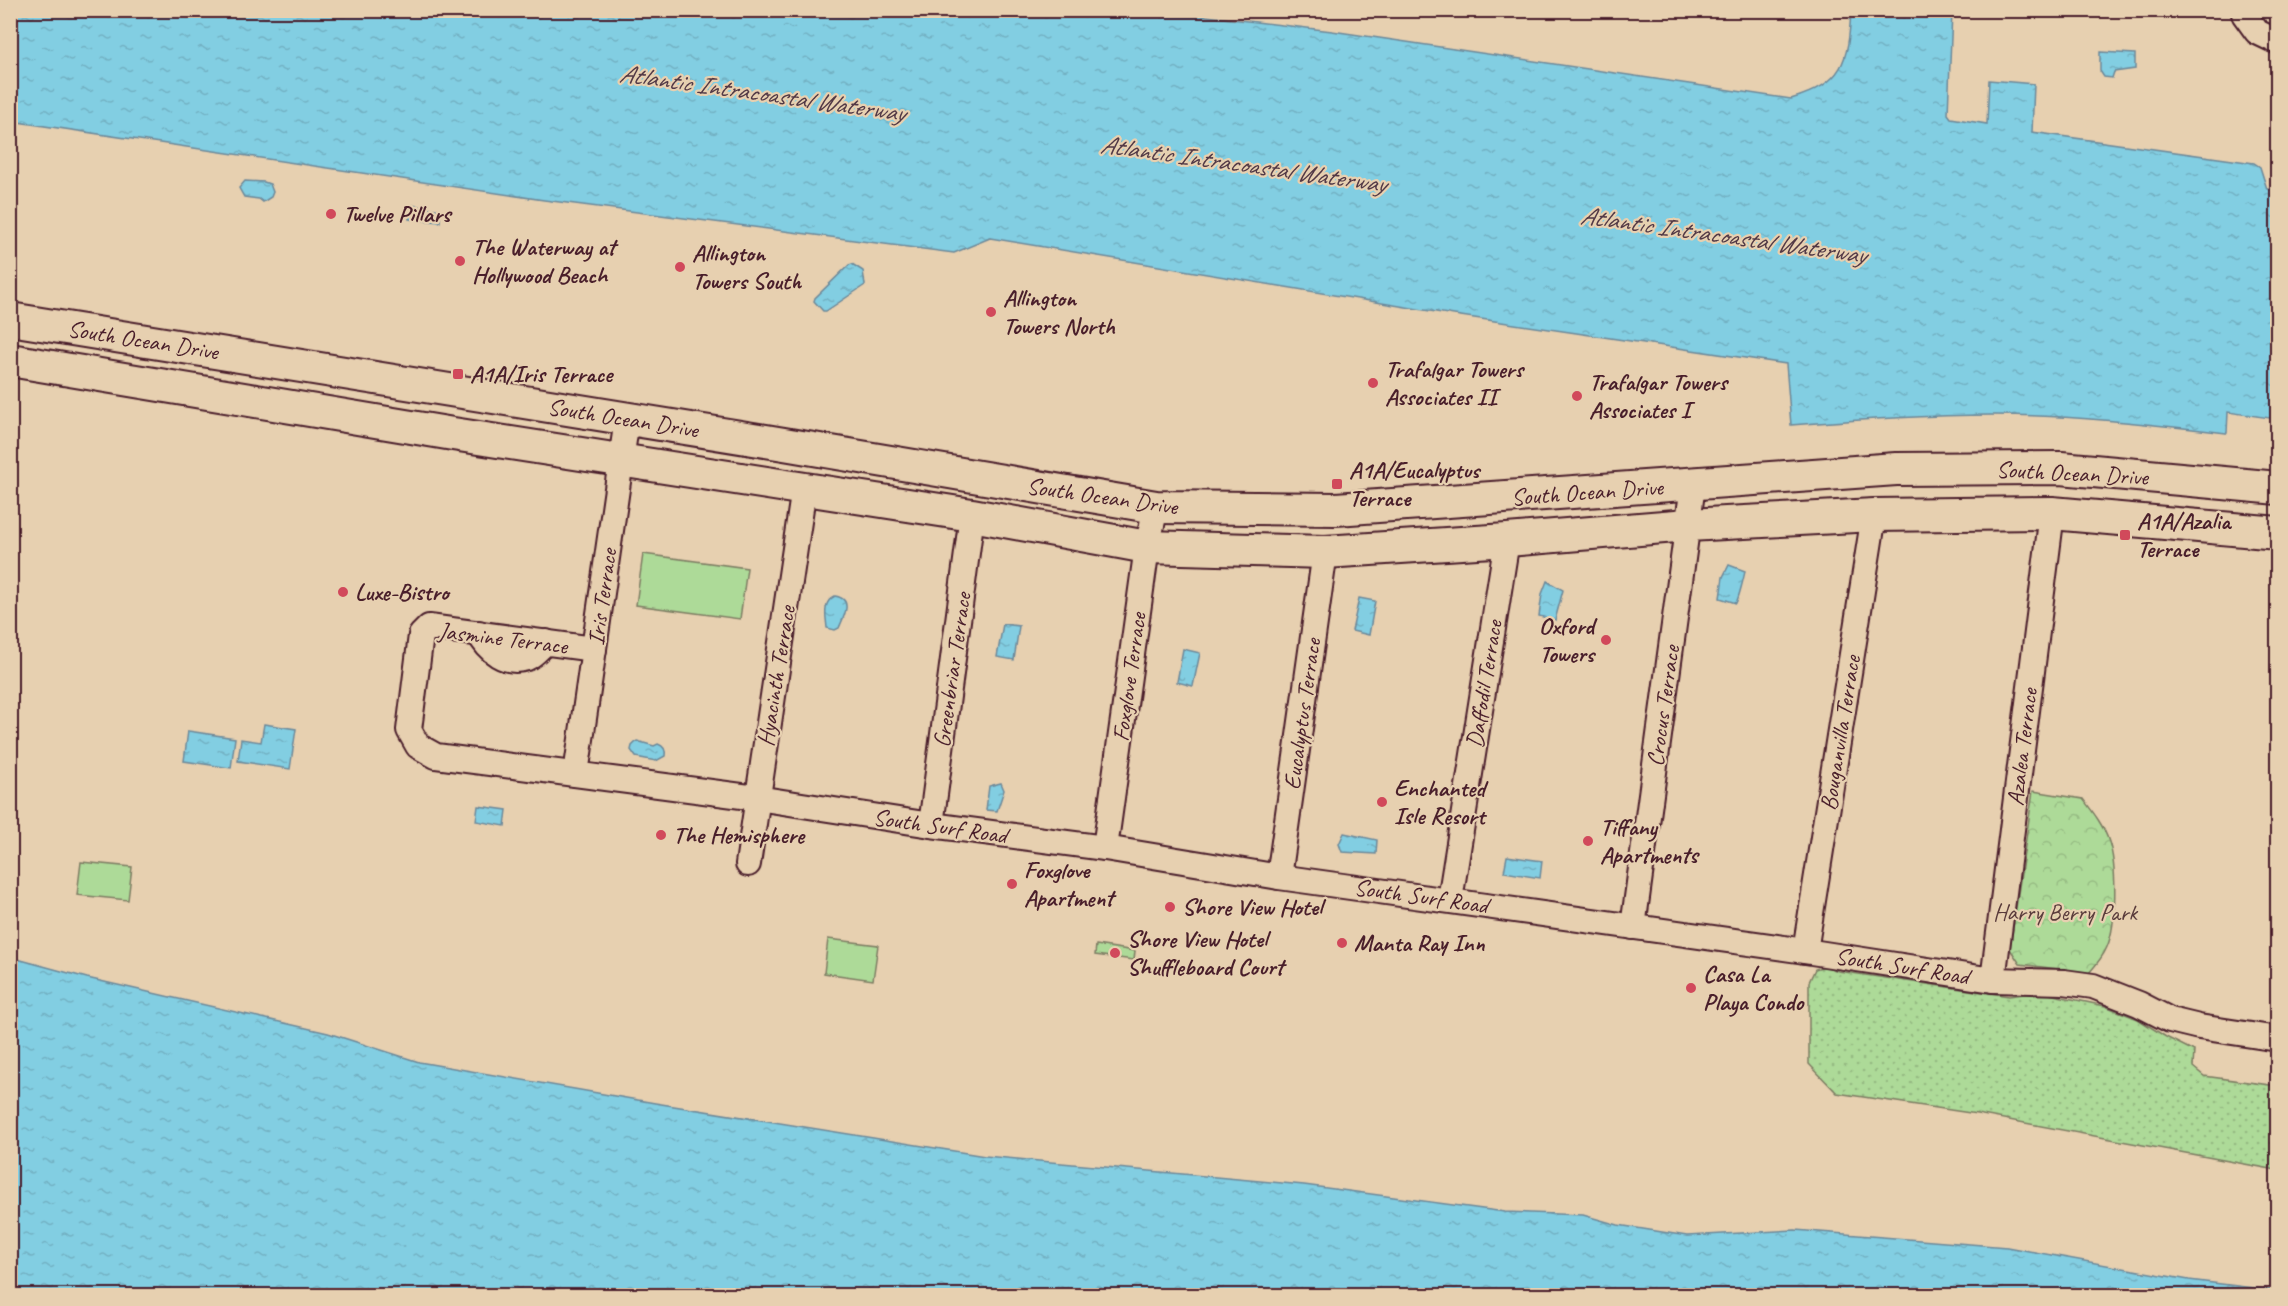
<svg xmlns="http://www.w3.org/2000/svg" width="2288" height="1306" font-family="Caveat,sans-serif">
<defs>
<pattern id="grass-dots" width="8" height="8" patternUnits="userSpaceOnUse" patternTransform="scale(1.5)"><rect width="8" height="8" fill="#adda98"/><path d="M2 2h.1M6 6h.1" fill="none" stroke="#96bb83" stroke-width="1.8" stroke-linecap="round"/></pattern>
<pattern id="park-crowns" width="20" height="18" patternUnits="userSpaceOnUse" patternTransform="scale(1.5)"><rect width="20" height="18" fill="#adda98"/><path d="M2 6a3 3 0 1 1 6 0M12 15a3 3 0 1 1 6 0" fill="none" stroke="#96bb83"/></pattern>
<pattern id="water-ripples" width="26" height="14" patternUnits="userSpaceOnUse" patternTransform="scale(1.5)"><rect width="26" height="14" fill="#82cee2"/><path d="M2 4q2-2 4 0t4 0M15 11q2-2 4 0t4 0" fill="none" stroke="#72b0c2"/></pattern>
</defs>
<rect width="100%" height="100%" fill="#e7d0b0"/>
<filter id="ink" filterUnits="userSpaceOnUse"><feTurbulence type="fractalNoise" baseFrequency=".0167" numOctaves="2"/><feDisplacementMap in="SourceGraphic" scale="12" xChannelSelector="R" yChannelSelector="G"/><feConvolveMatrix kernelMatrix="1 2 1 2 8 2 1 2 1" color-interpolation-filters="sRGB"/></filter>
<g filter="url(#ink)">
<polygon fill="url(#grass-dots)" stroke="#7c7c62" stroke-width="1.5" points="1825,966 1838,971 2009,996 2039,992 2105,1006 2138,1019 2166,1037 2194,1051 2193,1067 2204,1076 2277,1086 2277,1170 1977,1114 1837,1093 1809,1064 1809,982 1815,969"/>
<path fill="url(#park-crowns)" stroke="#7c7c62" stroke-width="1.5" d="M 2033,791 L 2083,799 C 2093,812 2104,826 2109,842 C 2117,866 2117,924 2107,947 C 2103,957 2096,965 2089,973 L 2020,964 L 2010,949 Z"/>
<g fill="#adda98" stroke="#7c7c62" stroke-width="1.5">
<polygon points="643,554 747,568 740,619 636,605"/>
<polygon points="81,862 132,867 128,900 77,895"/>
<polygon points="828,939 878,945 873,980 824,973"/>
<polygon points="1096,945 1135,951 1134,960 1095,955"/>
</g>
<g fill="url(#water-ripples)" stroke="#6c8899" stroke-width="1.5">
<path d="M 1156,10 L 1332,31 L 1791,99 C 1844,83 1848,62 1851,11 L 1952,11 L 1948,114 L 1951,118 L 1987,124 L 1989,80 L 2034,84 L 2032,132 L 2254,163 L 2260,167 L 2267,189 L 2277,190 L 2277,419 L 2228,412 L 2227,433 C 2149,424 2072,415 1993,415 C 1926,415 1859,420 1791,425 L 1786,364 L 1454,315 L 990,238 L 954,253 L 544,200 L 11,121 L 11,11 Z"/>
<polygon points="2100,52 2135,54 2135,69 2114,72 2112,78 2104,77 2100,71"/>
<polygon points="245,181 264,182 270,184 273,192 271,197 263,202 259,199 244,197 239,188"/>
<polygon points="411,205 440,210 440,222 409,219"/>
<polygon points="852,264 863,271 865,285 826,311 823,311 814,301 815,298 849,265"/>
<path d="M 1729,565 L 1745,571 C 1744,577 1739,597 1736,603 L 1720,598 L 1723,577 Z"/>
<polygon points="1547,581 1563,590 1555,620 1539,616 1542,594"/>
<path d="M 835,596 C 854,599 844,616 839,628 L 835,630 L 827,628 C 826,616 822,602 835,596 Z"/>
<polygon points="1359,598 1375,601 1369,635 1352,631"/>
<polygon points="1003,624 1019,626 1014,660 997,657"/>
<polygon points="1183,649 1200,653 1193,686 1177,682"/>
<polygon points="264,724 296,729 290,769 238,761 241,739 261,742"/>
<polygon points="188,731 235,738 231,768 184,761"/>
<path d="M 637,741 L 654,746 L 658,744 C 664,746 666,750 665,756 L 656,761 L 636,757 L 631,750 L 632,746 Z"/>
<polygon points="1001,783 1004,790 997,811 986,810 989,786"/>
<polygon points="478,806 507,810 505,826 476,821"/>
<polygon points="1344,833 1377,840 1376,854 1342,852 1339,844"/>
<polygon points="1507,856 1542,861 1540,878 1504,872"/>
<polygon points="10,957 87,978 328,1033 419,1062 655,1103 985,1156 1304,1185 1505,1212 1583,1215 1618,1225 1687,1236 1795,1230 2007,1247 2189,1280 2277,1291 2277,1295 11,1295"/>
</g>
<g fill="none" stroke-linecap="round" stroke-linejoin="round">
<g stroke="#4a1f2b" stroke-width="28">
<g id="minor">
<polyline points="2244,10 2244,14 2257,32 2278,42"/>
<path d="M 479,633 C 488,651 505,665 527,658 C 534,655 540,647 546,642"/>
<polyline points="594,649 429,627 421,635 409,730 418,746 436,756 757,798 931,825 1105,848 1279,877 1805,951 1993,980 2064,982 2093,986 2139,1004 2170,1020 2199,1027 2278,1039"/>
<polyline points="576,774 627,419"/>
<polyline points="931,825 972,515"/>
<polyline points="1105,848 1147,547 1156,507"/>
<polyline points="748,864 804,488"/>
<polyline points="1279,877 1325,552"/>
<polyline points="1450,900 1507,540"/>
<polyline points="1633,927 1693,485"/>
<polyline points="1805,951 1874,515"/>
<polyline points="1993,980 2052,513"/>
</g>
</g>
<g stroke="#4a1f2b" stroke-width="36">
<g id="major">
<polyline points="10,319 784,444 1156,507 1336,509 1896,469 2061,468 2278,488"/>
<polyline points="10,360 453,434 972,515 1147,547 1325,552 1507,540 1688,525 1874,515 2052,513 2278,533"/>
</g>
</g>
<use href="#minor" stroke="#e7d0b0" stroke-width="24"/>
<use href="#major" stroke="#e7d0b0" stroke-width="32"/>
</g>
</g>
<g fill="#d1495b" stroke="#e7d0b0" stroke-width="2">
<circle cx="331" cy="214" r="6"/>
<circle cx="460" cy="261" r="6"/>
<circle cx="680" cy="267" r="6"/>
<circle cx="991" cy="312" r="6"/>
<rect x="452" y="368" width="12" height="12" rx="3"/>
<circle cx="1373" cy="383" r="6"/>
<circle cx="1577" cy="396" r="6"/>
<rect x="1331" y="478" width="12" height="12" rx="3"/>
<rect x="2119" y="529" width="12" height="12" rx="3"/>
<circle cx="343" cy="592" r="6"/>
<circle cx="1606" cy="640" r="6"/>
<circle cx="1382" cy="802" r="6"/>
<circle cx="661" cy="835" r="6"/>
<circle cx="1588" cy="841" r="6"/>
<circle cx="1012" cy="884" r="6"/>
<circle cx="1170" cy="907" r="6"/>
<circle cx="1342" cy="943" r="6"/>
<circle cx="1115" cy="953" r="6"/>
<circle cx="1691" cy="988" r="6"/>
</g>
<g text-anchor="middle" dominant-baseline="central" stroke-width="4.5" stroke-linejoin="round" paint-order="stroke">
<g font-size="24" font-weight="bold" fill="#4a1f2b" stroke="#e7d0b0" text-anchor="start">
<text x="343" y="214">Twelve Pillars</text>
<text x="472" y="247">The Waterway at<tspan x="472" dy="28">Hollywood Beach</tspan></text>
<text x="692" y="253">Allington<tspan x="692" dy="28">Towers South</tspan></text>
<text x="1003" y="298">Allington<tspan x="1003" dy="28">Towers North</tspan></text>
<text x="1385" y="369">Trafalgar Towers<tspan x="1385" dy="28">Associates II</tspan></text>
<text x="470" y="374">A1A/Iris Terrace</text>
<text x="1589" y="382">Trafalgar Towers<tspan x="1589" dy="28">Associates I</tspan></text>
<text x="1349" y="470">A1A/Eucalyptus<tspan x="1349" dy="28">Terrace</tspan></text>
<text x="2137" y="521">A1A/Azalia<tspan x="2137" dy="28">Terrace</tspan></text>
<text x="355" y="592">Luxe-Bistro</text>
<text x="1594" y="626" text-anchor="end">Oxford<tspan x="1594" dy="28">Towers</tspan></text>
<text x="1394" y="788">Enchanted<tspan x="1394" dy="28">Isle Resort</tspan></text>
<text x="1600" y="827">Tiffany<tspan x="1600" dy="28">Apartments</tspan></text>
<text x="673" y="835">The Hemisphere</text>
<text x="1024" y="870">Foxglove<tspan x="1024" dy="28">Apartment</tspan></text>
<text x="1182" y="907">Shore View Hotel</text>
<text x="1127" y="939">Shore View Hotel<tspan x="1127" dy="28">Shuffleboard Court</tspan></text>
<text x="1354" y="943">Manta Ray Inn</text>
<text x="1703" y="974">Casa La<tspan x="1703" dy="28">Playa Condo</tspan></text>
</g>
<g font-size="24" fill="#4a1f2b" stroke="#e7d0b0">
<text transform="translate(143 340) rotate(9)">South Ocean Drive</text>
<text transform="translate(623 418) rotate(9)">South Ocean Drive</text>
<text transform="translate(2072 473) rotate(3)">South Ocean Drive</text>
<text transform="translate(1587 492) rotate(-4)">South Ocean Drive</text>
<text transform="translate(1102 496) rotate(8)">South Ocean Drive</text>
<text transform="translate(602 597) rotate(-82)">Iris Terrace</text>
<text transform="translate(503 638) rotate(7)">Jasmine Terrace</text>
<text transform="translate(952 670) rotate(-82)">Greenbriar Terrace</text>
<text transform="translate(776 676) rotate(-81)">Hyacinth Terrace</text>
<text transform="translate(1129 677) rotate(-82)">Foxglove Terrace</text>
<text transform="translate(1484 684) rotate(-81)">Daffodil Terrace</text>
<text transform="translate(1663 706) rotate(-82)">Crocus Terrace</text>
<text transform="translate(1302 714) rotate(-82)">Eucalyptus Terrace</text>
<text transform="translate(1840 733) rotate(-81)">Bouganvilla Terrace</text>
<text transform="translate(2022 747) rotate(-83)">Azalea Terrace</text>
<text transform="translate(940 826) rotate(8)">South Surf Road</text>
<text transform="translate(1421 896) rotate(8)">South Surf Road</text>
<text transform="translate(1902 966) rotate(9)">South Surf Road</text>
</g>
<g font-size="24" fill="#593b3b" stroke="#e7d0b0">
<text x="2065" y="912">Harry Berry Park</text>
</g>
<g font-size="26" font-style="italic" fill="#523946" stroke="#e7d0b0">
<text transform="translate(762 93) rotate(8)">Atlantic Intracoastal Waterway</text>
<text transform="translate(1243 164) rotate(8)">Atlantic Intracoastal Waterway</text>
<text transform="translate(1723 235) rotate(8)">Atlantic Intracoastal Waterway</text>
</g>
</g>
<rect width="2288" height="1306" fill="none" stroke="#e7d0b0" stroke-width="36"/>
<rect x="18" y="18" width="2252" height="1270" fill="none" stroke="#4a1f2b" stroke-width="2" filter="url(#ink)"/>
</svg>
